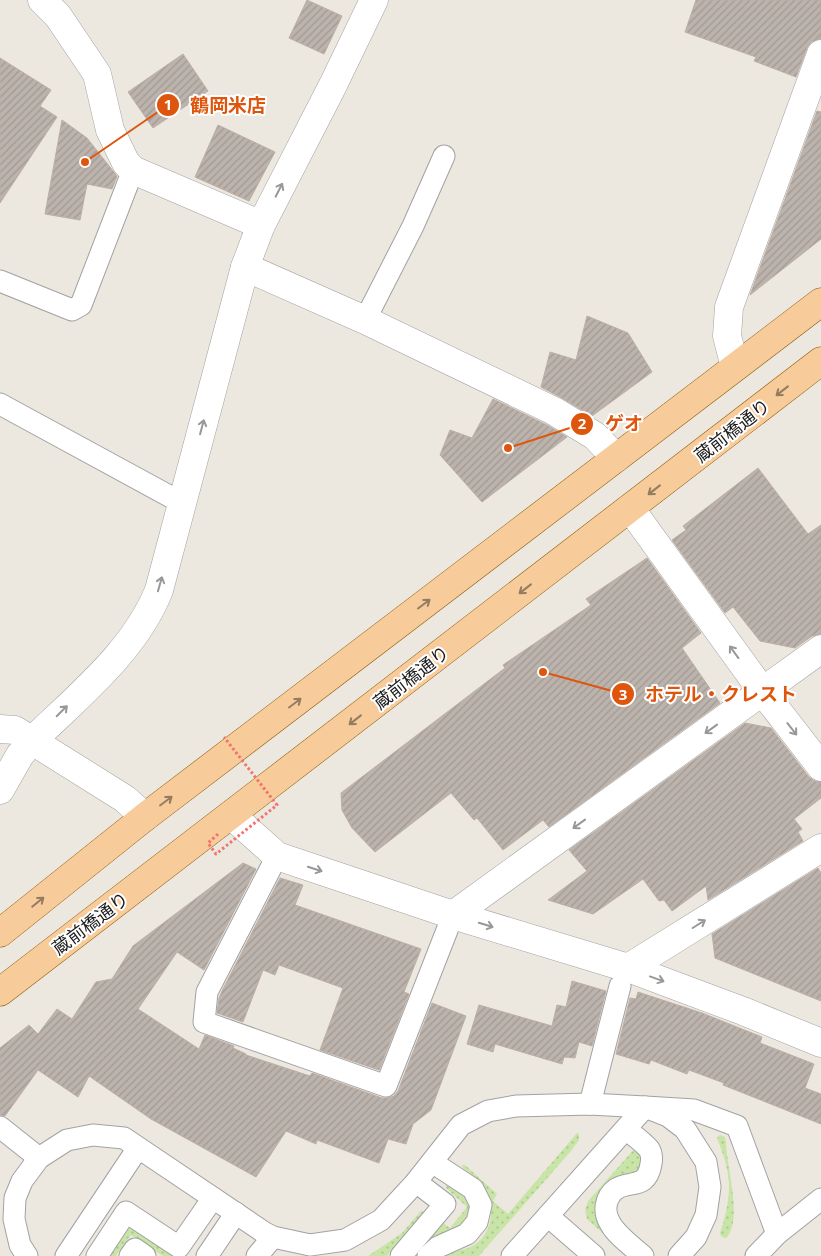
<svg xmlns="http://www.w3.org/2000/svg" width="821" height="1256" font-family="'Noto Sans','Noto Sans JP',sans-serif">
<defs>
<pattern id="grass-dots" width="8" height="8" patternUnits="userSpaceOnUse" patternTransform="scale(1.25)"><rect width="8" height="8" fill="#c8e5a7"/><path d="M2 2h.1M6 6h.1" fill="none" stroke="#abc48f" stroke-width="1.8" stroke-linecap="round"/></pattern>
<pattern id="building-hatch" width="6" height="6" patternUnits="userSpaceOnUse" patternTransform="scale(1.25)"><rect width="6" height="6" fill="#bcb3ad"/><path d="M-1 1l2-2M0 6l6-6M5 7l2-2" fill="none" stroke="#a19994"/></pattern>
</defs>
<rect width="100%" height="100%" fill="#ece8e0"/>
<g fill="url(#grass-dots)">
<path d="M 577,1133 L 579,1134 L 579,1140 L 571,1151 L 479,1256 L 445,1256 C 454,1250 464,1251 474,1245 C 495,1232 496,1202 481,1183 C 476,1177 469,1173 463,1168 L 462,1165 L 465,1165 L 497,1194 L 493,1201 L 508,1214 Z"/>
<path d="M 720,1135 L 725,1137 L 726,1142 C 726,1164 744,1222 726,1238 L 722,1237 L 720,1234 C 732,1194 733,1178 717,1138 Z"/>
<polygon points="637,1146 641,1148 645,1168 608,1187 628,1256 587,1219 585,1210 588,1201"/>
<path d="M 447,1183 C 466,1196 474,1197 468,1222 L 419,1256 L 413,1256 L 442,1222 L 450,1228 L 467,1207 L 446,1188 Z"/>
<polygon points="423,1211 423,1213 387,1256 368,1256 402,1233 420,1212"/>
<polygon points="128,1228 132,1229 173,1256 163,1256 131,1235 116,1256 108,1256"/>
</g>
<g fill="url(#building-hatch)" stroke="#bdaea4">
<polygon points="307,0 342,16 324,54 289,38"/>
<polygon points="696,0 821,0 821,39 811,42 807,48 796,77 754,61 756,57 685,32"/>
<polygon points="183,54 208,91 153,128 128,92"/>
<polygon points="0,58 51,90 40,106 57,117 0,203"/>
<polygon points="817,111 821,112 821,239 750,295"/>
<polygon points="62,120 87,138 117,176 112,189 87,184 80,220 45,214"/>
<polygon points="218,125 275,152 249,201 195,177"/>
<polygon points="587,316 628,333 652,372 592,416 562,398 541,387 550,352 576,360"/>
<polygon points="493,399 547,425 567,437 482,502 440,455 450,430 472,438"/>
<polygon points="758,468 808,534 821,525 821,634 812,636 795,648 760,641 733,607 725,613 672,540 686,530 683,526"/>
<polygon points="647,558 701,633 682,648 720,703 549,827 543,820 503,850 477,818 474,820 451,793 375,852 352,828 342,810 341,793 505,668 503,665 591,605 586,599"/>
<polygon points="745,723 771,728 809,777 815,781 821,782 821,798 794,819 802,829 798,832 803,841 708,900 706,886 672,911 664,900 659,901 643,879 593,914 548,900 587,871 569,850"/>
<polygon points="243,863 256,869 204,970 177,952 138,1009 199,1049 205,1035 234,1046 233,1048 246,1054 246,1055 310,1076 312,1073 382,1098 388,1098 394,1096 398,1091 432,1003 466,1016 431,1110 413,1124 406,1144 388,1139 379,1163 317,1140 316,1144 286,1131 256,1177 151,1119 89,1076 78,1097 38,1070 5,1116 0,1115 0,1048 29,1025 38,1034 57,1009 72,1019 96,982 112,979 133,946"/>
<polygon points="818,868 821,873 821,1001 715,958 712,934"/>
<polygon points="280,878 303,885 295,905 421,949 404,992 409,994 379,1070 320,1050 343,988 279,965 275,975 263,970 243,1022 217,1013 219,998 223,989"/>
<polygon points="572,981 606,991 592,1046 579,1042 575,1058 564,1057 562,1064 495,1044 493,1052 467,1044 479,1005 552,1026 557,1005 566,1007"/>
<polygon points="638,992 702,1013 762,1037 760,1043 814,1064 805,1088 821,1094 821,1124 723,1085 724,1083 689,1070 687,1074 651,1060 649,1064 616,1054 630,998 636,999"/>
</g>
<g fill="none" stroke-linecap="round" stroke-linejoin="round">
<g stroke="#a2a2a2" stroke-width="23">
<g id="lane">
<polyline points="0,281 72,310 81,305 133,170"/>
<polyline points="365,320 413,226 444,156"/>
<polyline points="0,404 182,503"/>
<polyline points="277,856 207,992 204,1022 386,1086 453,915"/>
<polyline points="590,1104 620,986"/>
<polyline points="0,1127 39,1158"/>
<path d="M 626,1129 C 633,1135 643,1142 649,1149 C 652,1154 652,1159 651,1164 C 647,1190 629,1180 616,1189 C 605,1197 603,1212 610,1223 C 617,1236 632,1246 643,1256"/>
<polyline points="548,1216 594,1256"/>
<polyline points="27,1256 20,1245 14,1219 15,1198 22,1181 39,1158 67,1140 93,1135 124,1138 265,1233 273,1237 310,1245 345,1240 381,1220 416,1182 461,1125 488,1111 516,1106 590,1104 645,1107 668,1116 685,1129 706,1162 710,1187 706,1215 696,1237 679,1256"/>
<polyline points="66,1256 138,1148"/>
<polyline points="97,1256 126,1212 179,1247 213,1198"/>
<polyline points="130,1256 135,1249 145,1256"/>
<polyline points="207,1256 236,1213"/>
<polyline points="257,1256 273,1237"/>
<polyline points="401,1256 445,1204 416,1182"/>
<polyline points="428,1256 438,1247 467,1234 477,1222 481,1205 473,1189 432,1162"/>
<polyline points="512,1256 645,1107 694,1110 737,1126 777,1234"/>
<polyline points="756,1256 777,1234 821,1199"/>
</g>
</g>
<g stroke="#a2a2a2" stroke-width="29">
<g id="street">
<polyline points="42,0 58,16 97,74 110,130 126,163 133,170 261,225"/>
<polyline points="245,267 365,320 554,411 595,436 616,458"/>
<polyline points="735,367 727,336 729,307 821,54"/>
<polyline points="630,508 763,692 821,767"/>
<polyline points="0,729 15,730 125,799 145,817"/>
<path d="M 0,790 L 20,755 L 32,741 C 78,696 135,651 159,590 L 245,267 L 261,225 L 333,85 L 374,0"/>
<polyline points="231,815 277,856 453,915 628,968 743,1011 821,1043"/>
<polyline points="453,915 821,649"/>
<polyline points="628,968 821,848"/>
</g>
</g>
<g stroke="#8b5a06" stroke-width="29">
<g id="primary">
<polyline points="0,933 145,817 821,302"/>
<polyline points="0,992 821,361"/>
</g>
</g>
<use href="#lane" stroke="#fff" stroke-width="21"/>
<use href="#street" stroke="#fff" stroke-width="28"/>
<use href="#primary" stroke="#f7cb9a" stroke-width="28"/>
<polyline stroke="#f3736b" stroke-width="3" stroke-dasharray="2.5 2.5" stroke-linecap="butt" points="218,834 208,843 216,854 277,805 224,737"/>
</g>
<defs><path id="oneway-shaft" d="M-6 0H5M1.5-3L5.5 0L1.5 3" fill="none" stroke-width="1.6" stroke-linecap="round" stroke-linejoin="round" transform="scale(1.25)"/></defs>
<g stroke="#989898">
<use href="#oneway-shaft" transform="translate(279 190) rotate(-63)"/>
<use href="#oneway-shaft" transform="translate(202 427) rotate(-75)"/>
<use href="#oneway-shaft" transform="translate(160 584) rotate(-74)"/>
<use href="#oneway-shaft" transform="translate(734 652) rotate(-126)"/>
<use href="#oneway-shaft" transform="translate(62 711) rotate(-45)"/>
<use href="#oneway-shaft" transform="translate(711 729) rotate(144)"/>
<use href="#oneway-shaft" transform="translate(792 729) rotate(52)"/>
<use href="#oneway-shaft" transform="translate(579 824) rotate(144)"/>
<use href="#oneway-shaft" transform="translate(315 869) rotate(18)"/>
<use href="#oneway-shaft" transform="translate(699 924) rotate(-32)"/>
<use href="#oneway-shaft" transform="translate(486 925) rotate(17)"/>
<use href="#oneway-shaft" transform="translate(657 979) rotate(20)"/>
</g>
<g stroke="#947c61">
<use href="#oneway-shaft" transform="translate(782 391) rotate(142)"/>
<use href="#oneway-shaft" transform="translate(654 490) rotate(142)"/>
<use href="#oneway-shaft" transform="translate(525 589) rotate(142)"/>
<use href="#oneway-shaft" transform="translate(424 604) rotate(-37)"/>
<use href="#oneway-shaft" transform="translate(295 703) rotate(-37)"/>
<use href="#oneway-shaft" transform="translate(355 720) rotate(142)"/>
<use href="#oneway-shaft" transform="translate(166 801) rotate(-37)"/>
<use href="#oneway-shaft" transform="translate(38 902) rotate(-39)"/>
</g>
<g text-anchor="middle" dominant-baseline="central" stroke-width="4" stroke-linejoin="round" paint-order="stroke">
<g font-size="18" fill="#1b1b1b" stroke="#fff">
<text transform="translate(732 430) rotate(-38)">蔵前橋通り</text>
<text transform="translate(411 677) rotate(-38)">蔵前橋通り</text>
<text transform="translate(90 923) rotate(-37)">蔵前橋通り</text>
</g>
</g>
<path fill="none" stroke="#de560d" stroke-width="2" d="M85 162L168 105M508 448L582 424M543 672L623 694"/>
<g fill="#de560d" stroke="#fff" stroke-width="2">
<circle cx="85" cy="162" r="5"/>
<circle cx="508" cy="448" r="5"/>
<circle cx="543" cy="672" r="5"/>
<circle cx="168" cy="105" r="12"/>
<circle cx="582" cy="424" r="12"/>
<circle cx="623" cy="694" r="12"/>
</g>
<g font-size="15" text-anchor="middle" font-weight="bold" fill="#fff">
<text x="168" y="110">1</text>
<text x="582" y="429">2</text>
<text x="623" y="700">3</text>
</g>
<g font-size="19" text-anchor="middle" font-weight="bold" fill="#de560d" stroke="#fff" stroke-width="4" stroke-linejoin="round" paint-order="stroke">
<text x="228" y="112">鶴岡米店</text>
<text x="624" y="430">ゲオ</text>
<text x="721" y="701">ホテル・クレスト</text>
</g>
</svg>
